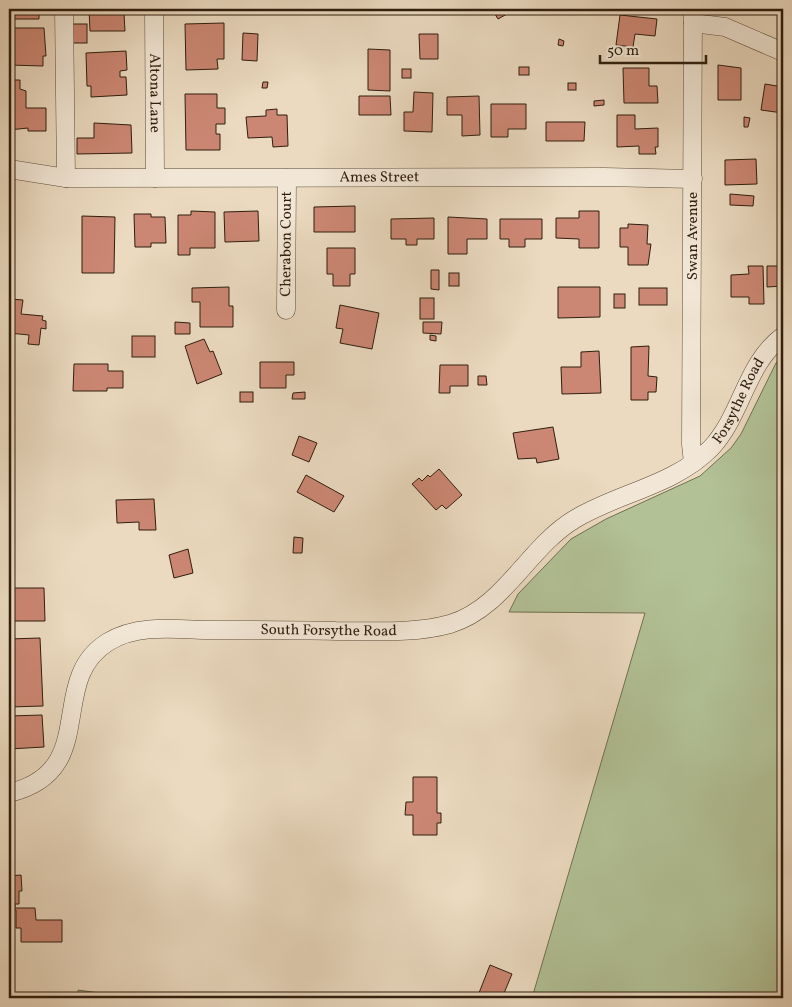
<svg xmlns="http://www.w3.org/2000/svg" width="792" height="1007" font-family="Vollkorn,serif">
<rect width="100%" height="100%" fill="#ebdac0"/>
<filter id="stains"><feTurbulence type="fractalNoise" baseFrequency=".004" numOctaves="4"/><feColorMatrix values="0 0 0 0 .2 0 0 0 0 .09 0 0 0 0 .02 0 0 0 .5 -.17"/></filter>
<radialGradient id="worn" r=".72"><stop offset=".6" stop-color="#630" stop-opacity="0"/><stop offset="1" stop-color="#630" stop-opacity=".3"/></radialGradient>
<g fill="#b2c196" stroke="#707052">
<polygon points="783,357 783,998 532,998 645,613 509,612 518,594 571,539 606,519 700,476 731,448 741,434 776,363"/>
<polygon points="78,990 135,998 136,998 78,998"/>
</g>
<g fill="#cc8774" stroke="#2f1e0d">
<polygon points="9,9 43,9 39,10 39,19 9,19"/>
<polygon points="89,9 121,9 121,14 124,14 125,31 90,31"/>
<polygon points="492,9 516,9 498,19"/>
<polygon points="563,9 584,9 584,12"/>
<polygon points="620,15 657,19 655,36 635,34 633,47 616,45"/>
<polygon points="224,23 224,59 217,59 218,69 186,70 185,24"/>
<rect x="69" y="24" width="18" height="19"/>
<polygon points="9,28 44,28 46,56 43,56 43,66 9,65"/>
<polygon points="243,33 258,34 257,61 242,60"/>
<polygon points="419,34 438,34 438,59 420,59"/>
<polygon points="559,39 564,41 563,46 558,45"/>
<polygon points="368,49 390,50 390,91 368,90"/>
<polygon points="126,51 127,70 120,71 120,77 126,77 127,95 91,97 91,86 87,86 86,53"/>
<polygon points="718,65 741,68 741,100 718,100"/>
<rect x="519" y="67" width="10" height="8"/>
<polygon points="623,68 649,68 649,86 657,86 658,103 624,103"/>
<rect x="402" y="69" width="9" height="9"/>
<polygon points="9,80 20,80 20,89 26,91 26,108 46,108 46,131 28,131 28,128 9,130"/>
<polygon points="263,82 268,82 267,88 262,88"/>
<rect x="568" y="83" width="8" height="7"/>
<polygon points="765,84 783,87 783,113 761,110"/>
<polygon points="414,92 433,93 432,132 404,131 404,112 413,112"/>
<polygon points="185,94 217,94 217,108 225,108 225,124 216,124 216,134 220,134 220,150 186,150"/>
<polygon points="359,96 390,96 391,115 359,115"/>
<polygon points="479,96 480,135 462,136 462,115 447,115 447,97"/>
<polygon points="604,100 604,105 594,106 594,101"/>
<polygon points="491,104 526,104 526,129 508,129 508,137 491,137"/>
<polygon points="277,109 277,115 287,115 288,146 273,147 272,137 248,138 246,117 266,116 266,110"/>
<polygon points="617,115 635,115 635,129 658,128 658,147 655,147 656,154 639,154 639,146 617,147"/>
<polygon points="744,117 750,118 748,127 744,127"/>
<polygon points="546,122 585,122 584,141 546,141"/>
<polygon points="94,123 131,125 132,153 77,154 77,138 94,138"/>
<polygon points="756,159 757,184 725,185 725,160"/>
<polygon points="730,194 754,196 753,206 730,205"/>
<polygon points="355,206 355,232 314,232 314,207"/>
<polygon points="191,211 215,212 215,248 190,248 190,255 178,255 178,215 191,215"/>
<polygon points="258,211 259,241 225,242 224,212"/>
<polygon points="579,211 599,211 599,248 579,248 579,239 556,238 556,218 579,218"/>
<polygon points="134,214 151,214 151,217 165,217 166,243 151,243 151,247 135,247"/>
<polygon points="82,216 115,217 114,273 82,273"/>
<polygon points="448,217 487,219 487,239 467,239 467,254 448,254"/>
<polygon points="434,218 434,239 417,239 417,245 406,245 406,239 391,239 391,219"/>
<polygon points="500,219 542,219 542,239 525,239 525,247 509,247 509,239 500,239"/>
<polygon points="628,224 648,225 647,244 651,244 648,265 628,265 628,247 620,247 620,228 628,228"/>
<polygon points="327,248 355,248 355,274 350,274 350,286 333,286 333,274 327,274"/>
<polygon points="780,254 783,254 783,286 767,287 767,266 780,266"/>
<polygon points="748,266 763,266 764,304 749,304 749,297 731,297 731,275 749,274"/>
<polygon points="431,270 439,270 439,290 431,289"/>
<rect x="449" y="273" width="10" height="13"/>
<polygon points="229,287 229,306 233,306 233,327 200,327 200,302 192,302 192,288"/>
<polygon points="558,287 600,287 600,317 558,318"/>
<rect x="639" y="288" width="28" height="17"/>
<rect x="614" y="294" width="11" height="14"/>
<rect x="420" y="298" width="14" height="21"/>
<polygon points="10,299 23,300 21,314 43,316 42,320 46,321 46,329 41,328 39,345 28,344 29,335 9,333"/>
<polygon points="340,305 379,313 372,349 340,343 343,329 336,328"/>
<polygon points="175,322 190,323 190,334 175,334"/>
<polygon points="423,322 442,322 441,334 423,333"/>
<polygon points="430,335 436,336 436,341 430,340"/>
<rect x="132" y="336" width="23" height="21"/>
<polygon points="204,339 210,352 213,351 222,374 197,384 185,346"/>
<polygon points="649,346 648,376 657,377 656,392 648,392 648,400 631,400 631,347"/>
<polygon points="599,351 601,393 562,394 561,367 581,367 581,352"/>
<polygon points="260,362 294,362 294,375 286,375 286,388 260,388"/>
<polygon points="74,364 108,364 108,371 123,371 123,388 107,388 107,391 73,391"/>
<polygon points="440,365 468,365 468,386 450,386 450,393 439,393"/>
<polygon points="478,376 486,376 487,385 478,385"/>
<rect x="240" y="392" width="13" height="10"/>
<polygon points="305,392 305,399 292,399 293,393"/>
<polygon points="553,427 559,459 537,463 536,458 518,459 513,433"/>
<polygon points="299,436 317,443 309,462 292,455"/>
<polygon points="439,469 462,495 446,509 442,505 436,510 412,484 419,478 422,481 428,475 430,477"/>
<polygon points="306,475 344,496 334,512 297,492"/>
<polygon points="154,499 156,530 139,530 139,522 117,523 116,500"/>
<polygon points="294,537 303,538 302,553 293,553"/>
<polygon points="188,549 193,573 174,578 169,555"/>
<polygon points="9,588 44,588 45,621 9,621"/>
<polygon points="40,638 43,706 9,707 9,639"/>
<polygon points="42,715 44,747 9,749 9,716"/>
<polygon points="413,777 437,777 437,813 441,813 441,823 437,823 437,835 413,835 413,815 405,815 406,802 413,802"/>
<polygon points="21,875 22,891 19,891 19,904 15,904 15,908 35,908 36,920 62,920 62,942 21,942 21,928 16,928 16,910 9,910 9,876"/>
<polygon points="490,965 512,974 502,998 477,998"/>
</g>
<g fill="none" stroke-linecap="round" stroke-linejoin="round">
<g stroke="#5e4d3a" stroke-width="19">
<g id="minor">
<polyline points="64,9 66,178"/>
<path id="s1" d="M 154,9 L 155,178"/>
<polyline points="693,9 691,444 693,463"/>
<polyline points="693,23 725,27 783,52"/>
<path id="s2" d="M 9,169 L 66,178 L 604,177 L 693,179"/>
<path id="s3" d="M 286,310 L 287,178"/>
<path id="s4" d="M 9,793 C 102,771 45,681 108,642 C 137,624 175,629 206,630 C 249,630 293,630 336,631 C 373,631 414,634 450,624 C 504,608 528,547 575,519 C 618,493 675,485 711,448 C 742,415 746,363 783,336"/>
</g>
</g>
<use href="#minor" stroke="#f2e7d6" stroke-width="18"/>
</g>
<g text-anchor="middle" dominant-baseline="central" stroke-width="4" stroke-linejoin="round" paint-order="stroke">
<g font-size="15" fill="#2f1e0d" stroke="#f2e7d6">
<text stroke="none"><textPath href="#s1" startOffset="84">Altona Lane</textPath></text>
<text stroke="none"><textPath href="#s2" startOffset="371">Ames Street</textPath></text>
<text transform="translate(693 236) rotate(-90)">Swan Avenue</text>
<text stroke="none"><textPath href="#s3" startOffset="66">Cherabon Court</textPath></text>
<text stroke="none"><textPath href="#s4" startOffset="912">Forsythe Road</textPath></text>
<text stroke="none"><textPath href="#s4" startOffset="416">South Forsythe Road</textPath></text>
</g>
</g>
<rect width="792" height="1007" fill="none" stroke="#ebdac0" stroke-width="30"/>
<rect x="10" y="10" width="772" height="987" fill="none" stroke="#2f1e0d" stroke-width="2.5"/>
<rect x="15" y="15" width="762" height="977" fill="none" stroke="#2f1e0d"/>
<path d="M600 55v8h106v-8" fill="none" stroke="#2f1e0d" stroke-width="2.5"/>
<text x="607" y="55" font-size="15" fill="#2f1e0d" stroke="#f2e7d6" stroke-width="4" paint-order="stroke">50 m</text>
<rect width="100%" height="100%" filter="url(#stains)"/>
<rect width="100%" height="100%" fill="url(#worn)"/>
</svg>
